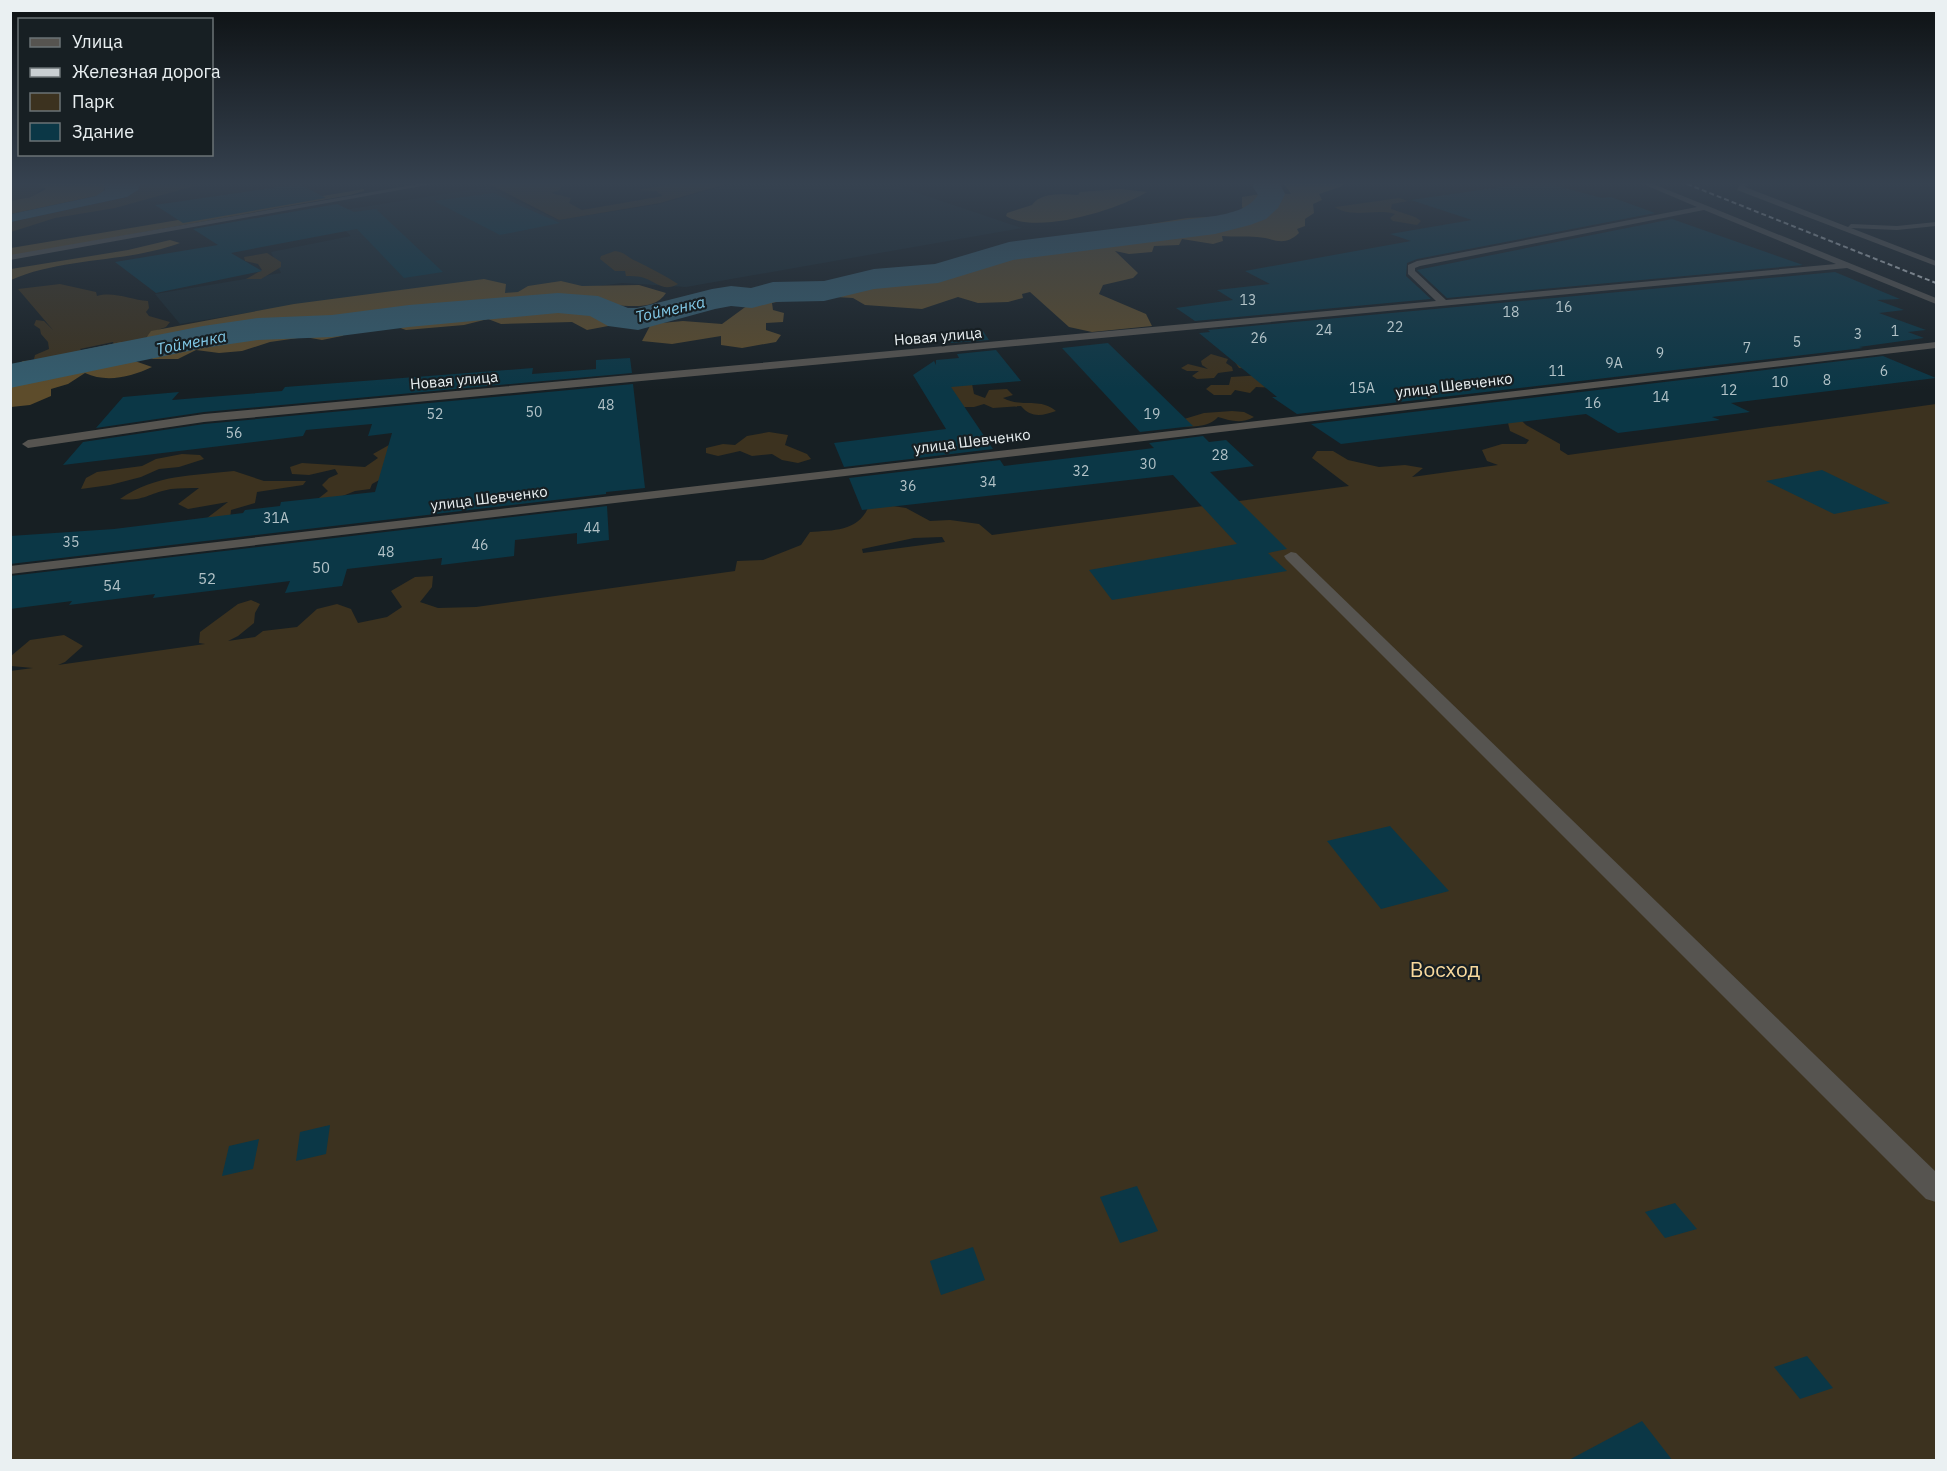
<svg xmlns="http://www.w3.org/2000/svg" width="1947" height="1471" font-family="'IBM Plex Sans',sans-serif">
<rect width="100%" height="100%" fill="#171f23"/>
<polygon fill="#192930" points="730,184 891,184 1022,228 686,287 622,283 493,299 480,283 308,303 180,324 155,294 281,273 271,252 351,236 325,213 488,187 558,220 660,204"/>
<g fill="#3c321f" fill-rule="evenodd">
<polygon points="10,184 47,184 34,196 11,202"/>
<polygon points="140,184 198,185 115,208 55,218 11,232 11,222 127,197 138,190"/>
<polygon points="489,184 559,184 562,186 560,190 551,193 571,198 569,203 582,210 663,196 656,191 638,190 671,184 726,184 660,203 559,220"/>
<path d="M 1399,198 L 1408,201 L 1392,204 L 1391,209 L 1415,217 L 1421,221 L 1417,225 L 1393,221 L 1390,218 L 1395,214 C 1376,208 1352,219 1335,207 Z"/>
<path d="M 615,251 C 625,252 628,258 636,261 C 650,268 664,275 678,284 C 663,293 656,281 641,277 C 637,276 631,276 626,276 L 625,271 L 615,271 L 600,259 L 601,256 Z"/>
<polygon points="267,253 281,262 281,267 261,279 246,279 262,270 258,264 245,261 244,257"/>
<path d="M 60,284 L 96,292 L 97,296 C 114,291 131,300 148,301 L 149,308 L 146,312 L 149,316 L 170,322 L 166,327 L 152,332 L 142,341 L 114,344 L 113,342 L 80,349 L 82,351 L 66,357 L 36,360 L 34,359 L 35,355 L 49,349 L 48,342 L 41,334 L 40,329 L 34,325 L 36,320 L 44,321 L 53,330 L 18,289 Z"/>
<path d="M 1263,348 L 1283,348 L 1292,353 L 1282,357 L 1287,368 L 1304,375 L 1333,373 L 1340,375 L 1328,381 L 1325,387 C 1308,388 1297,376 1281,377 L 1283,385 L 1281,388 L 1256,387 L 1250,393 L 1235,390 L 1231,395 L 1214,395 L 1206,389 L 1211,385 L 1229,385 L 1231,377 L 1263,375 L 1260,370 L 1239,368 L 1230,355 C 1241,351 1252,353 1263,348 Z"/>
<polygon points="1211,354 1228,359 1226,363 1232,367 1233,371 1218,373 1214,378 1197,379 1192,376 1199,371 1187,371 1181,368 1188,364 1208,369 1202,365 1201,361"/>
<path d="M 972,384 L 974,394 L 985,398 L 989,390 L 1007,389 L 1013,395 L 1003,398 C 1021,408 1040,397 1056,411 C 1042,416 1031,418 1021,406 L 993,408 L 984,404 L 974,407 L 951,407 L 934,388 Z"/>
<path d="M 1936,404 L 1936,1460 L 11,1460 L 10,671 L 33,668 L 11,666 L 11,656 L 30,640 L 64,635 L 83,646 L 65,662 L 58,665 L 205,644 L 199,643 L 200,632 L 238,604 L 251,600 L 260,604 L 255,613 L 254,623 L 238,636 L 228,641 L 255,637 L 263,631 L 297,627 L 317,609 L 337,604 L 351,609 L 358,623 L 387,617 L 402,607 L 391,591 L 415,577 L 433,576 L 432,587 L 420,602 L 438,608 L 476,607 L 735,571 L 737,561 L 763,560 L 801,545 L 810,532 C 833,530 857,532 868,508 L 893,506 L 906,508 L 930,521 L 950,520 L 979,524 L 992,535 L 1349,486 L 1312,458 L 1317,451 L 1333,451 L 1348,460 L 1379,467 L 1405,465 L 1423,468 L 1412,477 L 1498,465 L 1487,461 L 1482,450 L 1502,444 L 1526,444 L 1529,440 L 1510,431 L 1508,423 L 1516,415 L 1526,425 L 1560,444 L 1560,450 L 1568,455 ZM 942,537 L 945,542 L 863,553 L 862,549 L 914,538 Z"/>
<path d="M 1232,411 L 1244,412 L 1254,417 C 1241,424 1231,421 1218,417 C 1208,429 1187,426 1172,427 L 1171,423 L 1204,413 Z"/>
<polygon points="769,432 788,435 785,445 807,454 811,459 798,463 782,460 772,454 752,456 740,451 718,456 706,453 706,448 723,444 735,445 747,436"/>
<polygon points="389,445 383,478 372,484 370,489 355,491 325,503 319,498 328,491 322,485 329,478 338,474 335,469 309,475 292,474 290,467 302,463 365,467 378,458 373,454"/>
<polygon points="182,454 200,455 204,459 179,467 159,469 141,477 110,485 81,489 86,478 97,472 142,466 156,459"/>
<path d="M 234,471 L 264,481 L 306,481 L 303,485 L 257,492 L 255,503 L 231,510 L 230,520 L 194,528 L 228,502 L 188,509 L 178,504 L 199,488 C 190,488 180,488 171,489 C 149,493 143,502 120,499 C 157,474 191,476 234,471 Z"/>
</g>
<g fill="#5d4c2b">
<polygon points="38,184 104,184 105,187 103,193 96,196 11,214 11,201 31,197 46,189"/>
<path d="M 1279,184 L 1344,184 L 1340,187 L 1319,194 L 1322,200 L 1313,204 L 1314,213 L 1305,219 L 1305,226 L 1297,229 L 1299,233 C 1283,248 1275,238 1257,237 C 1246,236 1234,237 1222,236 L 1223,241 L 1213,244 L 1182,239 L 1179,245 L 1154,246 L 1152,252 L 1129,254 L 1115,251 L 1138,273 L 1133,278 L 1103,285 L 1099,294 L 1146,314 L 1152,326 L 1092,332 L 1069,327 L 1030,292 L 1022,294 L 1023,298 L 1008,302 L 978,303 L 958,297 L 922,309 L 865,305 L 853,298 L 835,297 L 812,300 L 791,299 L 772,303 L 773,310 L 784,313 L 783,322 L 766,323 L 766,330 L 781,335 L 776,342 L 742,348 L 721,345 L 721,336 L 672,344 L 642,341 L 651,324 L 683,321 L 722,324 L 748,305 L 773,296 L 827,288 L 846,290 L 888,280 L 917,279 L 1033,249 L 1033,244 L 1053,240 L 1187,218 L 1245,215 L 1248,213 L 1242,207 L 1242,197 L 1267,193 L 1291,194 L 1285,185 Z"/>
<polygon points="364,189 364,191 350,195 11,256 11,248"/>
<path d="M 1120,189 L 1147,192 C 1117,210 1037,235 1006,216 L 1007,213 L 1032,205 C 1041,192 1063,194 1078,195 L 1080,192 Z"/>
<path d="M 170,240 L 180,243 C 126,263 63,257 11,280 L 11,269 L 128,250 Z"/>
<path d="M 484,279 L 506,284 L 505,293 L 518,292 L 528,286 L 561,281 L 582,286 L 639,285 L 666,293 C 648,322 590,291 563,310 L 611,318 L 624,323 L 587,330 L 572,322 L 501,324 L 488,319 L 464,325 L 406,330 L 386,323 L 408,316 L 444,312 L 440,311 L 351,320 L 356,327 L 342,336 L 322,340 L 305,337 L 270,342 L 242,351 L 219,353 L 196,350 L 178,359 L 153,359 L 146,356 L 132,360 L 152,367 C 131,377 106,383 85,373 L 68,384 L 51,389 L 51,396 L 30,405 L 11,407 L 11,378 L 57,371 L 64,368 L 22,372 L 11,369 L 23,361 L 63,358 L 83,350 L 121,342 L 155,344 L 212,338 L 216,332 L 146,338 L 151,331 L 294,304 Z"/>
</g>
<polygon fill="#355d6e" points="104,184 140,184 138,190 127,197 11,222 11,214 96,196 105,190"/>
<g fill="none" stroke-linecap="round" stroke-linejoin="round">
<path fill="#355d6e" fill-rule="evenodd" d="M 1254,184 L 1280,184 L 1285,194 L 1278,208 L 1266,219 L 1250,225 L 1215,234 L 1013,260 L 938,283 L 874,289 L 824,301 L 775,302 L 752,308 L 731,306 L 715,309 L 638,330 L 608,326 L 590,316 L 558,313 L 409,327 L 332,337 L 258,340 L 203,348 L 10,388 L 10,364 L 203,326 L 258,318 L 332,315 L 409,305 L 558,293 L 598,296 L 628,308 L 637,308 L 712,289 L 731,286 L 751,288 L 773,282 L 824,281 L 874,269 L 935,264 L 1009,242 L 1215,216 C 1231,213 1249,209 1258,195 L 1253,187 Z"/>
</g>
<g fill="#0b3746">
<polygon points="299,184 326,198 183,223 155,205"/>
<polygon points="1521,184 1549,184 1602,198 1611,197 1655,213 1417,259 1407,263 1406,276 1431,299 1195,321 1176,308 1233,300 1217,290 1270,284 1245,271 1411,241 1390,234 1472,220 1411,200"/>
<polygon points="494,193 519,205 560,223 500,235 434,201"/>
<polygon points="337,204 354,212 376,209 443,272 404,278 357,229 231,253 262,271 156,293 115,262 218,245 193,229"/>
<polygon points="1672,219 1803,265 1447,298 1417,270"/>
<polygon points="1835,272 1900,299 1877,300 1904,310 1879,313 1926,330 1908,332 1924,338 1859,347 1863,348 1297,414 1272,397 1277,397 1199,333 1210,332 1208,330"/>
<polygon points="983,331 989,340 951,343 946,333"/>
<polygon points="1108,343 1193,426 1140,432 1062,348"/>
<polygon points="996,350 1021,381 951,387 993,449 844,467 834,443 946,429 913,375 934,361 936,365 936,360 959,358 957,354"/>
<polygon points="1883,356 1936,378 1731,403 1750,412 1712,417 1720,420 1618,433 1586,414 1341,444 1311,424"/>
<polygon points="630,358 632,373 204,412 96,428 123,397 179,392 172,400 282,391 285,387 533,368 532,374 596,369 596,360"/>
<polygon points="633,384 645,488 606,492 606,494 10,564 10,536 114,529 243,513 245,510 280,506 281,502 375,492 392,433 368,436 372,424 306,430 303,436 63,465 83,442 204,424"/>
<polygon points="1203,436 1209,442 1226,440 1254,466 1210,472 1287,549 1268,553 1287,571 1112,600 1089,570 1237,544 1173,475 862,510 849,478 1000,460 1004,466 1121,452 1154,448 1149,443"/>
<polygon points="1822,470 1890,503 1834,514 1766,481"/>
<polygon points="607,506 609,540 577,544 577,533 515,540 514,556 441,565 442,558 347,569 342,586 285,593 290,581 153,598 155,594 69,605 72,601 10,609 10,576"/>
<polygon points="1390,826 1449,891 1381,909 1327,841"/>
<polygon points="330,1125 326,1154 296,1161 300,1132"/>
<polygon points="259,1139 253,1169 222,1176 229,1146"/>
<polygon points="1137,1186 1158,1231 1120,1243 1100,1197"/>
<polygon points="1675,1203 1697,1229 1665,1238 1645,1212"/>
<polygon points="973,1247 985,1280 941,1295 930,1261"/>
<polygon points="1807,1356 1833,1388 1800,1399 1774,1367"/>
<polygon points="1642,1421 1673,1461 1567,1461"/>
</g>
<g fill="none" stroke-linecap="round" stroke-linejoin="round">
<g fill="#565450" fill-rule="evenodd">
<polygon points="418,184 433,184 10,260 10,255"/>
<path d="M 1643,184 L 1653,184 C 1747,222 1842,260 1936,298 L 1936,304 L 1847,268 L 204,422 L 28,448 L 22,444 L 28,440 L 204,414 L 1436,301 L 1408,274 L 1408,265 L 1417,261 L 1697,207 ZM 1704,210 L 1836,264 L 1446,300 L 1415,271 L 1415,268 L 1420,266 Z"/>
<polygon points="1740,184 1747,184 1745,187 1848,227 1851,224 1897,226 1936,222 1936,226 1897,230 1851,228 1936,261 1936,266 1737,190"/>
<polygon points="1936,342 1936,348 10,574 10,566"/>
<polygon points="1291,552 1296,553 1936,1172 1936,1202 1926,1199 1286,559 1284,556"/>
</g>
<polyline stroke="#c9cfd2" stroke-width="2" stroke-dasharray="5 3" stroke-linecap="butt" points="1687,184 1936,283"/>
</g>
<linearGradient id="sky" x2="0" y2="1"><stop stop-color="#0d1113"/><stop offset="0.47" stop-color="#364250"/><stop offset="1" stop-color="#364250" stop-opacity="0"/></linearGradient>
<rect width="1947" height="390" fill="url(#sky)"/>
<g text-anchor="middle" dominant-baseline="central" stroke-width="4.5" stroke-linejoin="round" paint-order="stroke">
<g font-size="14" fill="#b2c2c7">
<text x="1248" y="300">13</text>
<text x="1564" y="307">16</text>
<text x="1511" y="312">18</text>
<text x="1395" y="327">22</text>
<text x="1324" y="330">24</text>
<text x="1895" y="331">1</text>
<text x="1858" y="334">3</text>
<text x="1259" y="338">26</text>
<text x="1797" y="342">5</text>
<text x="1747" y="348">7</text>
<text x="1660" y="353">9</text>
<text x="1614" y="363">9А</text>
<text x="1557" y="371">11</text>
<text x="1884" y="371">6</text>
<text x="1827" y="380">8</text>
<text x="1780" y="382">10</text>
<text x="1362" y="388">15А</text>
<text x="1729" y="390">12</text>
<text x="1661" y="397">14</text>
<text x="1593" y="403">16</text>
<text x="606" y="405">48</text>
<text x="534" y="412">50</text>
<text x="435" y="414">52</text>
<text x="1152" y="414">19</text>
<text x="234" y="433">56</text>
<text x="1220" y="455">28</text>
<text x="1148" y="464">30</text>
<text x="1081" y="471">32</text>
<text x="988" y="482">34</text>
<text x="908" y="486">36</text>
<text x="276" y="518">31А</text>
<text x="592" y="528">44</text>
<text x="71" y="542">35</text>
<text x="480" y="545">46</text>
<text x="386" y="552">48</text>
</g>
<g font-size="15" fill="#eaf0f2" stroke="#171f23">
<text transform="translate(938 336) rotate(-5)">Новая улица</text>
<text transform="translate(454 380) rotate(-5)">Новая улица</text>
<text transform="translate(1454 385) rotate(-7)">улица Шевченко</text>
<text transform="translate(972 441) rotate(-7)">улица Шевченко</text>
<text transform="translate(489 498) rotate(-7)">улица Шевченко</text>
</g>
<g font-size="15" fill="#b2c2c7">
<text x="321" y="567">50</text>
<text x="207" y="578">52</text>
<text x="112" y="585">54</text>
</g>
<g font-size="16" font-style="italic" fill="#82cae8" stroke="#171f23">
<text transform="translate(670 309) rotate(-13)">Тойменка</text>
<text transform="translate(191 342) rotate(-11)">Тойменка</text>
</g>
<g font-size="21" fill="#f8d99d" stroke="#171f23">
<text x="1445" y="969">Восход</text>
</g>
</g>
<rect width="1947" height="1471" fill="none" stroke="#eaf0f2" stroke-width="24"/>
<rect x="18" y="18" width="195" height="138" fill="#171f23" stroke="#6b7376" stroke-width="1.5"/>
<rect x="30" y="38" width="30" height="9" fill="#565450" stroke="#6b7376" stroke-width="1.5"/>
<text x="72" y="48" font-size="18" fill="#eaf0f2">Улица</text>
<rect x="30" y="68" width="30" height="9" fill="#c9cfd2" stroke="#6b7376" stroke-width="1.5"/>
<text x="72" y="78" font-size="18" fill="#eaf0f2">Железная дорога</text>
<rect x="30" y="93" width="30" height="18" fill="#3c321f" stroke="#6b7376" stroke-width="1.5"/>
<text x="72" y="108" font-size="18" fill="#eaf0f2">Парк</text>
<rect x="30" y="123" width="30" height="18" fill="#0b3746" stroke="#6b7376" stroke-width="1.5"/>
<text x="72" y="138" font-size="18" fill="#eaf0f2">Здание</text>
</svg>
